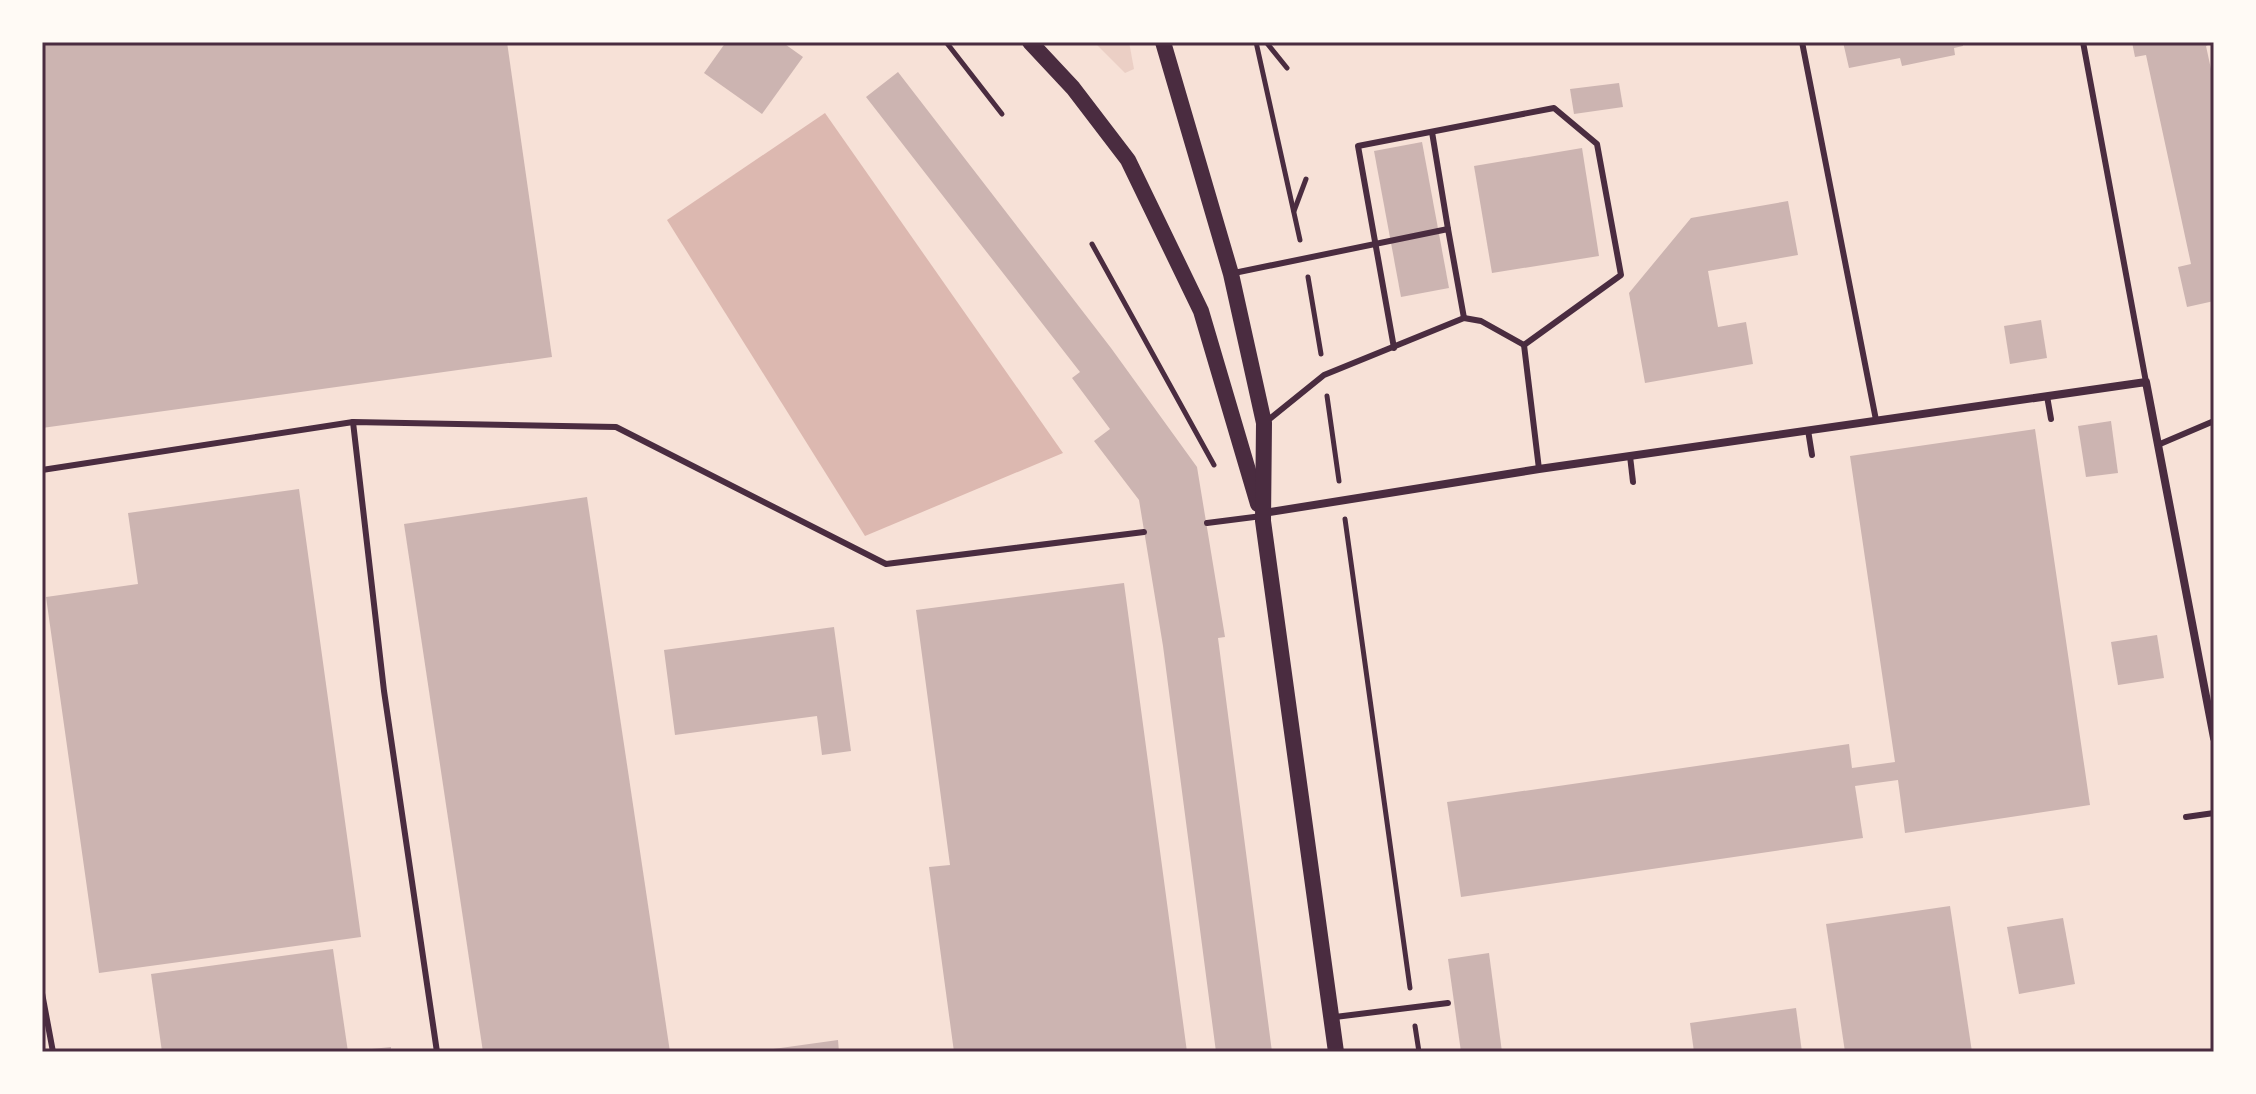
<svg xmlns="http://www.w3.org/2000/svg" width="2256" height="1094" font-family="'DejaVu Sans',sans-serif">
<rect width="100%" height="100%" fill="#f7e1d7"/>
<polygon fill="#ebcfc5" points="1094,42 1129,42 1134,69 1125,73"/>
<polygon fill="#dcb8b0" points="825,113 1063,453 865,536 667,220"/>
<g fill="#ccb4b1">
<polygon points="42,42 507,42 552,357 42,428"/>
<polygon points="726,42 782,42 803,57 762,114 704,73"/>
<polygon points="1843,42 1962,42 1963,46 1954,48 1955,55 1902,66 1900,58 1849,68"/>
<polygon points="2132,42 2214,42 2206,46 2214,83 2214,301 2187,307 2178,267 2191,264 2146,55 2135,57"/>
<polygon points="898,72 1111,348 1197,467 1225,637 1218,638 1272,1052 1216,1052 1163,646 1139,500 1094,441 1110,429 1072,378 1080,372 866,97"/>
<polygon points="1619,83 1623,107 1574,114 1570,89"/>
<polygon points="1422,142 1449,288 1401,297 1374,151"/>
<polygon points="1582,148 1599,256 1492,273 1474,166"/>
<polygon points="1788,201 1798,255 1708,271 1718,327 1746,322 1753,364 1645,383 1629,293 1691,218"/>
<polygon points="2041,320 2047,358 2010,364 2004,326"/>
<polygon points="2111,421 2118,473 2086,477 2078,426"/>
<polygon points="2035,429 2090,805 1905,833 1898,780 1876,783 1855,786 1863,838 1461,897 1447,802 1849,744 1852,768 1895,762 1850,456"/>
<polygon points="299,489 361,937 99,973 46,597 138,584 128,513"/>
<polygon points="587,497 670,1052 483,1052 404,524"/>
<polygon points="1124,583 1187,1052 954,1052 929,867 950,865 916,610"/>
<polygon points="834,627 851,751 822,755 817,716 675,735 664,650"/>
<polygon points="2157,635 2164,678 2118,685 2111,642"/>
<polygon points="1950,906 1972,1052 1845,1052 1826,924"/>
<polygon points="2063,918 2075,984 2019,994 2007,927"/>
<polygon points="333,949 348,1052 162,1052 151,974"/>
<polygon points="1489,953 1502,1052 1461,1052 1448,959"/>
<polygon points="1796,1008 1802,1052 1694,1052 1690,1023"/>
<polygon points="838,1040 839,1052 766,1052 766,1050"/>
<polygon points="391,1047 391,1052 363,1052 362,1050"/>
</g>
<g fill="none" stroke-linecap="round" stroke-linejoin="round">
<g stroke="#4a2c40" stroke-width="5">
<polyline points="946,42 1002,114"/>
<polyline points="1256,42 1300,240"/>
<polyline points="1266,42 1287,68"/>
<polyline points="1294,211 1306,179"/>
<polyline points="1092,244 1214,465"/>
<polyline points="1308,277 1321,354"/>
<polyline points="1327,396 1339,481"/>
<polyline points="1345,519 1410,988"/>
<polyline points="1415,1026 1419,1052"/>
</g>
<g stroke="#4a2c40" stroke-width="6">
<polyline points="1802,42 1876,420"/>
<polyline points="2083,42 2146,382"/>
<polyline points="1432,132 1448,229"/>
<polyline points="1234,273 1448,229 1464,318"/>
<polyline points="1524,345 1539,469"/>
<polyline points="1394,348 1358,146 1554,108 1597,144 1621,275 1524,345"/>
<polyline points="2047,396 2051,419"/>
<polyline points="1267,421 1324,375 1464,318 1481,321 1524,345"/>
<polyline points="353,422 384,691 437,1052"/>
<polyline points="1808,430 1812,455"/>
<polyline points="2160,444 2214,421"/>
<polyline points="1630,456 1633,482"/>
<polyline points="42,470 353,422 616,427 886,564 1144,532"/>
<polyline points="1207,523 1262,516"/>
<polyline points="2186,817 2214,813"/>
<polyline points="42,993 53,1052"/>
<polyline points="1335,1017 1448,1003"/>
</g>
<polyline stroke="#4a2c40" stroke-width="8" points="1264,513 1539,469 2146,382 2214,738"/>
<g stroke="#4a2c40" stroke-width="16">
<polyline points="1030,42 1073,88 1128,160 1201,311 1258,504"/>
<polyline points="1163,42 1231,274 1264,423 1263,521 1336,1052"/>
</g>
</g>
<rect width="2256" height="1094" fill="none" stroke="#fffaf5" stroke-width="88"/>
<rect x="44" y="44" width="2168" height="1006" fill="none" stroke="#4a2c40" stroke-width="3"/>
</svg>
